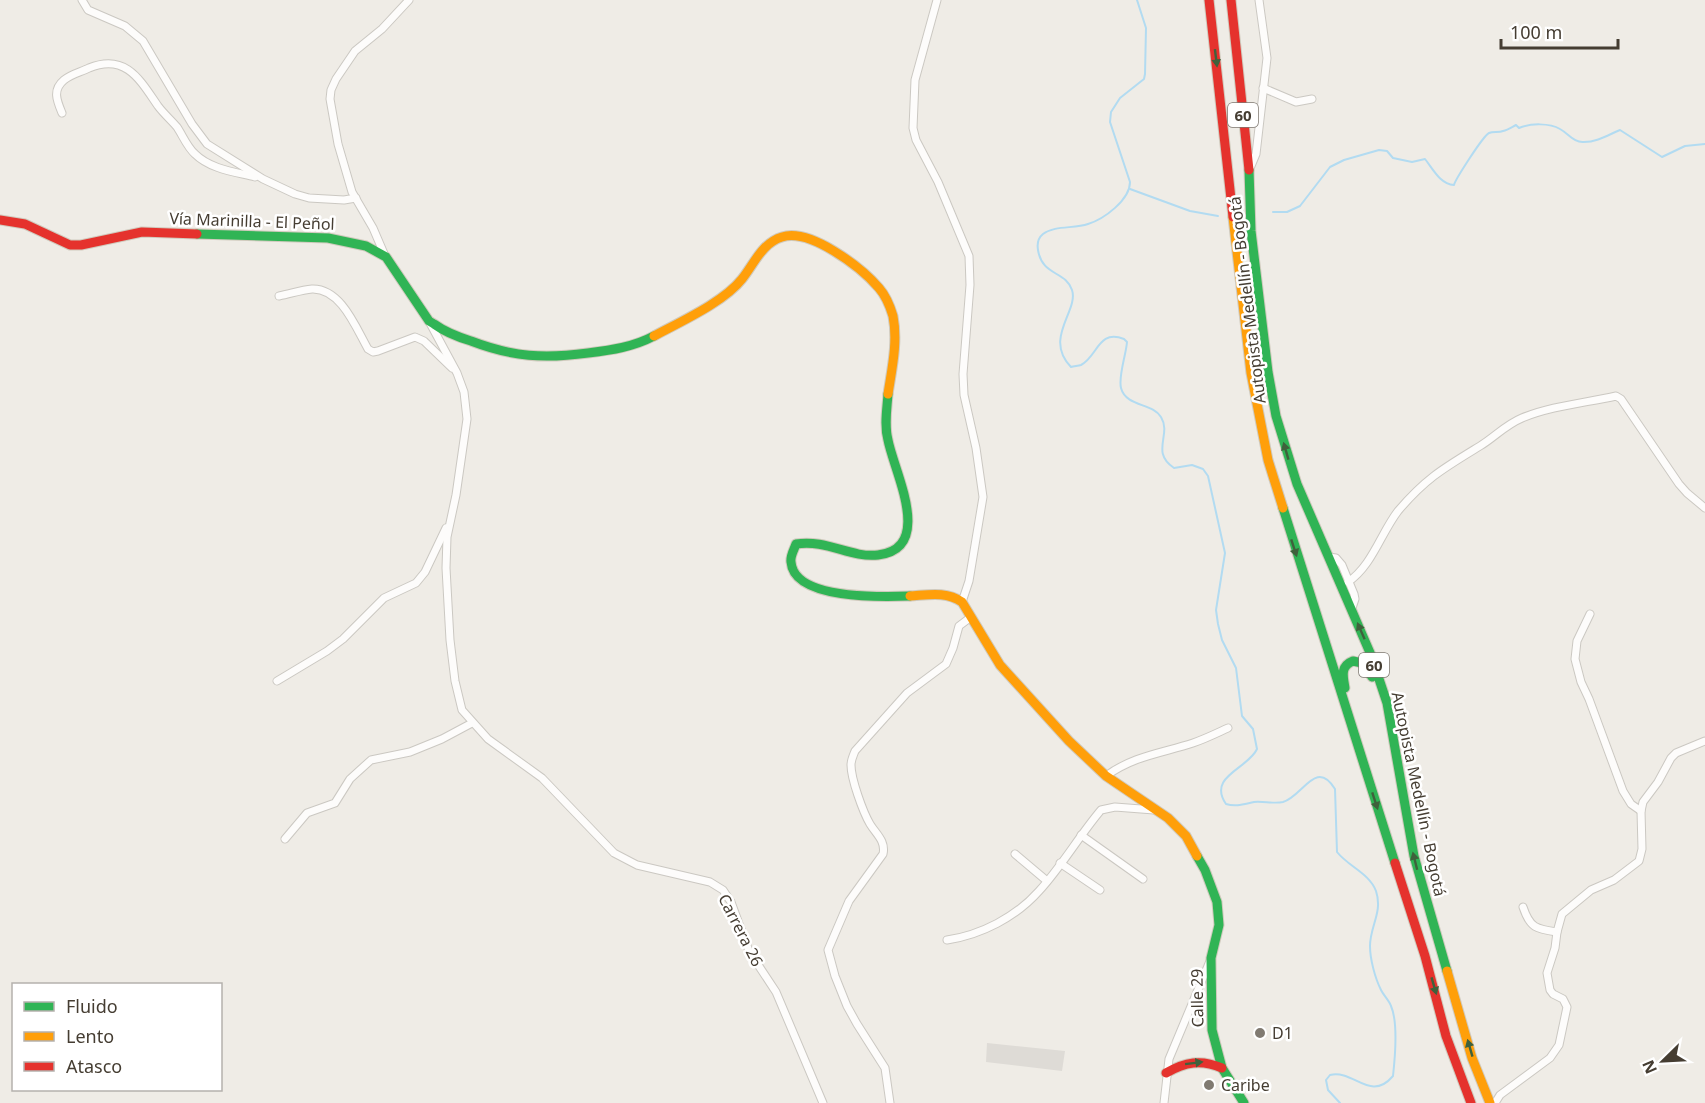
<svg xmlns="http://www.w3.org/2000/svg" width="1705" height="1103" font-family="'Noto Sans',sans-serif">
<rect width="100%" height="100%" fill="#efece6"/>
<polygon fill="#dedbd6" points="987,1043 1065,1051 1062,1071 986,1062"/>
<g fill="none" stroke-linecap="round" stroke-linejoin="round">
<g stroke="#b2dbf1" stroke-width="2">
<path d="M 1137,0 L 1146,28 L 1145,74 L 1144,79 L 1120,98 L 1111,112 L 1110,122 L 1130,182 C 1130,200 1104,219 1088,224 C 1074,229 1055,225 1043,234 C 1038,238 1037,244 1038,250 C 1042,276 1066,271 1072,290 C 1079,311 1043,338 1071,367 C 1074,366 1078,366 1081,365 C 1098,356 1098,329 1124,339 L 1127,342 C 1126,355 1118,377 1121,388 C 1126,407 1153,403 1161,417 C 1172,435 1150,452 1174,468 L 1192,465 L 1203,469 L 1208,476 L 1225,553 L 1216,610 L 1218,624 L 1222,640 L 1236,668 L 1242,716 L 1253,729 L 1257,749 C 1248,769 1207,776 1226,804 C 1236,807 1244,804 1254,802 C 1263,801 1274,804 1283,802 C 1303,796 1316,758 1335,789 L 1337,852 C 1349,867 1369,873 1376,891 C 1383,912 1370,926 1370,946 C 1370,959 1375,978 1381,990 C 1384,996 1389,1000 1391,1006 C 1398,1022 1395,1058 1393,1076 C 1370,1103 1354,1069 1330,1075 L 1326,1080 L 1328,1090 L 1340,1103"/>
<polyline points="1130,189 1190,211 1218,216"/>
<path d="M 1273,212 L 1287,212 L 1300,206 L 1330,167 L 1344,160 L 1379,150 L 1387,151 L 1393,158 L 1412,162 L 1425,159 C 1433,169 1440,184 1454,185 C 1455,180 1483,136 1489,133 C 1493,131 1499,133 1503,131 C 1508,130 1512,127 1516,125 L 1519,128 C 1530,123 1550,123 1560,129 C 1569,134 1574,143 1584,142 C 1597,142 1608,135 1620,130 L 1662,157 L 1685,146 L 1705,144"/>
</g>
<g stroke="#cbc8c2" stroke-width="9">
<g id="street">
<polyline points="82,0 88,10 125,26 143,41 192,124 207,144 263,179 295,194 309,198 344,200 356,198"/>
<polyline points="937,0 915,80 913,128 916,140 938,182 969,256 970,285 963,374 964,395 976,448 983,497 969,581 962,602"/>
<polyline points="1263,88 1296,102 1312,99"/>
<path d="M 62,113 C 57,101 52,90 64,80 C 71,74 81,72 89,68 C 126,53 140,80 158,106 C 164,114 171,120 177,127 C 183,136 187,147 195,154 C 210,169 235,172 255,177"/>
<polyline points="1251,166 1256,154 1267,58 1259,0"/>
<polyline points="385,256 373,228 352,192 338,144 330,99 331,90 336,79 355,51 382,29 409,0"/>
<path d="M 279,296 C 290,294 301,290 312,289 C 341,288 356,328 368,349 L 373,352 L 378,351 L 415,337 L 424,341 L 452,368"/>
<polyline points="430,323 457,373 464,392 467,419 456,495 447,537 446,568 450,640 455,681 462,710 488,739 542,778 614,853 637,865 710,882 723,890 731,902 749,951 776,992 823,1103"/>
<polyline points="1329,557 1336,558 1342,565 1354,594 1355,599 1352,608"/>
<path d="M 1348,582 C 1372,566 1381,533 1398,511 C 1426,478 1444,468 1480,446 C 1495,437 1505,425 1522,418 C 1551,406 1584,403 1616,396 L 1621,399 L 1679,484 L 1687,493 L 1705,508"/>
<polyline points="1590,614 1577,641 1575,659 1581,682 1589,699 1623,791 1631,804 1641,811"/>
<polyline points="277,681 327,651 343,639 384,598 416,583 425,572 446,528"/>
<path d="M 1106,776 C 1133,756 1162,753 1193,743 C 1205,739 1217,733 1228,728"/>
<polyline points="1081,835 1143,879"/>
<polyline points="285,839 307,813 335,803 350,779 371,760 410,752 442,739 472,723"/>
<polyline points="1015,854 1047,881"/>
<polyline points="1060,863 1100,890"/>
<path d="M 1523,907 C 1530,928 1536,929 1557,932"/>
<path d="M 947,940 C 981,935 1016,917 1039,891 C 1062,866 1079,836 1101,810 L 1115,807 L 1154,810"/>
<path d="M 890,1103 L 885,1068 L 857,1024 L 847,1006 L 835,976 L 828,950 L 849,901 L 883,854 C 886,841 876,834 870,824 C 863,812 851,779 851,765 C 851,760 853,756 855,751 L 907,693 L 946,664 L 953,648 L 959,626 L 971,617"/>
<polyline points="1164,1103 1169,1059 1210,961"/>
<polyline points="1495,1103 1500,1095 1550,1058 1559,1045 1567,1007 1563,999 1553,994 1550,990 1547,973 1555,948 1557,932 1562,914 1591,890 1614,880 1639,861 1642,849 1641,811 1643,802 1658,782 1671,758 1676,753 1705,741"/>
</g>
</g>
<g stroke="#d0cabd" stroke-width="11">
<g id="fast">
<polyline points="1249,170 1251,231 1268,372 1276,416 1297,484 1371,655 1387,703 1414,856 1447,971"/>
<path d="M 197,234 L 328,238 L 366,246 L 386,257 L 429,321 L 434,324 C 445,332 458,337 471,341 C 513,357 544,359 588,353 C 612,350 633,347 654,336"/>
<path d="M 888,394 C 887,409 884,425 888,440 C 894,472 935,548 878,555 C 850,558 827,539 796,544 C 794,550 790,556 791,562 C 794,600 882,597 910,596"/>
<polyline points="1283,508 1395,863"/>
<path d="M 1345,688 C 1343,676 1340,666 1353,661 L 1362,663 L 1372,677"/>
<polyline points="1197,856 1205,870 1217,902 1219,925 1211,958 1212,1030 1222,1068 1244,1103"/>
</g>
</g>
<g stroke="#d0cabd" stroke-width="11">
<g id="slow">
<polyline points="1233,217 1251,373 1268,460 1283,508"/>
<path d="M 654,336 C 680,322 724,302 742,279 C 754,264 762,243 782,237 C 810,228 861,267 879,288 C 886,296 890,306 893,316 C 898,342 892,368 888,394"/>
<path d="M 910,596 C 928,595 946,591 962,602 L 1000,665 L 1069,741 L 1106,776 L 1168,818 L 1186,836 L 1197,856"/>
<polyline points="1447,971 1472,1058 1490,1103"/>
</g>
</g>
<g stroke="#d0cabd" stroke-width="11">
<g id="jam">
<polyline points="1209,0 1233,217"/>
<polyline points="1231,0 1249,170"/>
<polyline points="0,220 25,224 70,245 81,245 142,232 197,234"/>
<polyline points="1395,863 1425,956 1446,1036 1471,1103"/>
<path d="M 1166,1073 C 1185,1062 1201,1059 1222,1068"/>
</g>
</g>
<use href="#street" stroke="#fdfcfb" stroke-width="7"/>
<use href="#fast" stroke="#30b455" stroke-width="9"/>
<use href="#slow" stroke="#ff9f0a" stroke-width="9"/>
<use href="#jam" stroke="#e5322d" stroke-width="9"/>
</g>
<defs><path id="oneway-solid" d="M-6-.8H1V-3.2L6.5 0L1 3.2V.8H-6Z" transform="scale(1.5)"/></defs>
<g fill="#3f613c">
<use href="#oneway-solid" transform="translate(1216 58) rotate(83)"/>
<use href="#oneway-solid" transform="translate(1286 451) rotate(-106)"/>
<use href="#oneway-solid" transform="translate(1294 548) rotate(72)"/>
<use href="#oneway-solid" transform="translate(1361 631) rotate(-114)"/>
<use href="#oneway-solid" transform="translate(1375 801) rotate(72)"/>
<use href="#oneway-solid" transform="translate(1415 861) rotate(-104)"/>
<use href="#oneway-solid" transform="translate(1434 986) rotate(74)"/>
<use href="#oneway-solid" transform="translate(1470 1048) rotate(-106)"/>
<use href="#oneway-solid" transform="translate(1194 1063) rotate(-7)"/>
</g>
<g fill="#807a71" stroke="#fff" stroke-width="2">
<circle cx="1260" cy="1033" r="6"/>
<circle cx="1209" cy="1085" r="6"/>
</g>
<g text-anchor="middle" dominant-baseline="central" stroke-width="5" stroke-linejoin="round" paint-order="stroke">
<g fill="#fff" stroke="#7d7770" stroke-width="1.5">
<rect x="1228" y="103" width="30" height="24" rx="4.5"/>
<rect x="1359" y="653" width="30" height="24" rx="4.5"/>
</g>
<g font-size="15" font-weight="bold" fill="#453d32">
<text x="1243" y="115">60</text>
<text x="1374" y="665">60</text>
</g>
<g font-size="16" fill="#453d32" stroke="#fff">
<text transform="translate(252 221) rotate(2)">Vía Marinilla - El Peñol</text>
<text transform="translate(1247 300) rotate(-97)">Autopista Medellín - Bogotá</text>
<text transform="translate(1419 794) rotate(78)">Autopista Medellín - Bogotá</text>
<text transform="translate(741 930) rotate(63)">Carrera 26</text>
<text transform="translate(1197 998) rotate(-91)">Calle 29</text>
</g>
<g font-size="16" fill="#453d32" stroke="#fff" text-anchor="start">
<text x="1272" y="1033">D1</text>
<text x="1221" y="1085">Caribe</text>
</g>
</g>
<rect x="12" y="983" width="210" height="108" fill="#ffffff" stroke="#b5b1ad" stroke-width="1.5"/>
<rect x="24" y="1002" width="30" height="9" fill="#30b455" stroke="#b5b1ad" stroke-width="1.5"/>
<text x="66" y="1013" font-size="18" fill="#453d32">Fluido</text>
<rect x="24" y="1032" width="30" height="9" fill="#ff9f0a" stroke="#b5b1ad" stroke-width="1.5"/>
<text x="66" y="1043" font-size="18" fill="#453d32">Lento</text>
<rect x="24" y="1062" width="30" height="9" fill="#e5322d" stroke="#b5b1ad" stroke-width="1.5"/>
<text x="66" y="1073" font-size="18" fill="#453d32">Atasco</text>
<g transform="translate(1663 1061) rotate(246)" stroke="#ffffff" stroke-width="4.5" paint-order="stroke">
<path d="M0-4.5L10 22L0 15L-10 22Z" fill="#453d32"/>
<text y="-9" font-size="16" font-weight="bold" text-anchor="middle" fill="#453d32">N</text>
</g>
<path d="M1501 39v9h117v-9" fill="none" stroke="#453d32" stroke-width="3"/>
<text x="1510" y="39" font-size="18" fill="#453d32" stroke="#ffffff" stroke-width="4.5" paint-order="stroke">100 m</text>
</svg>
